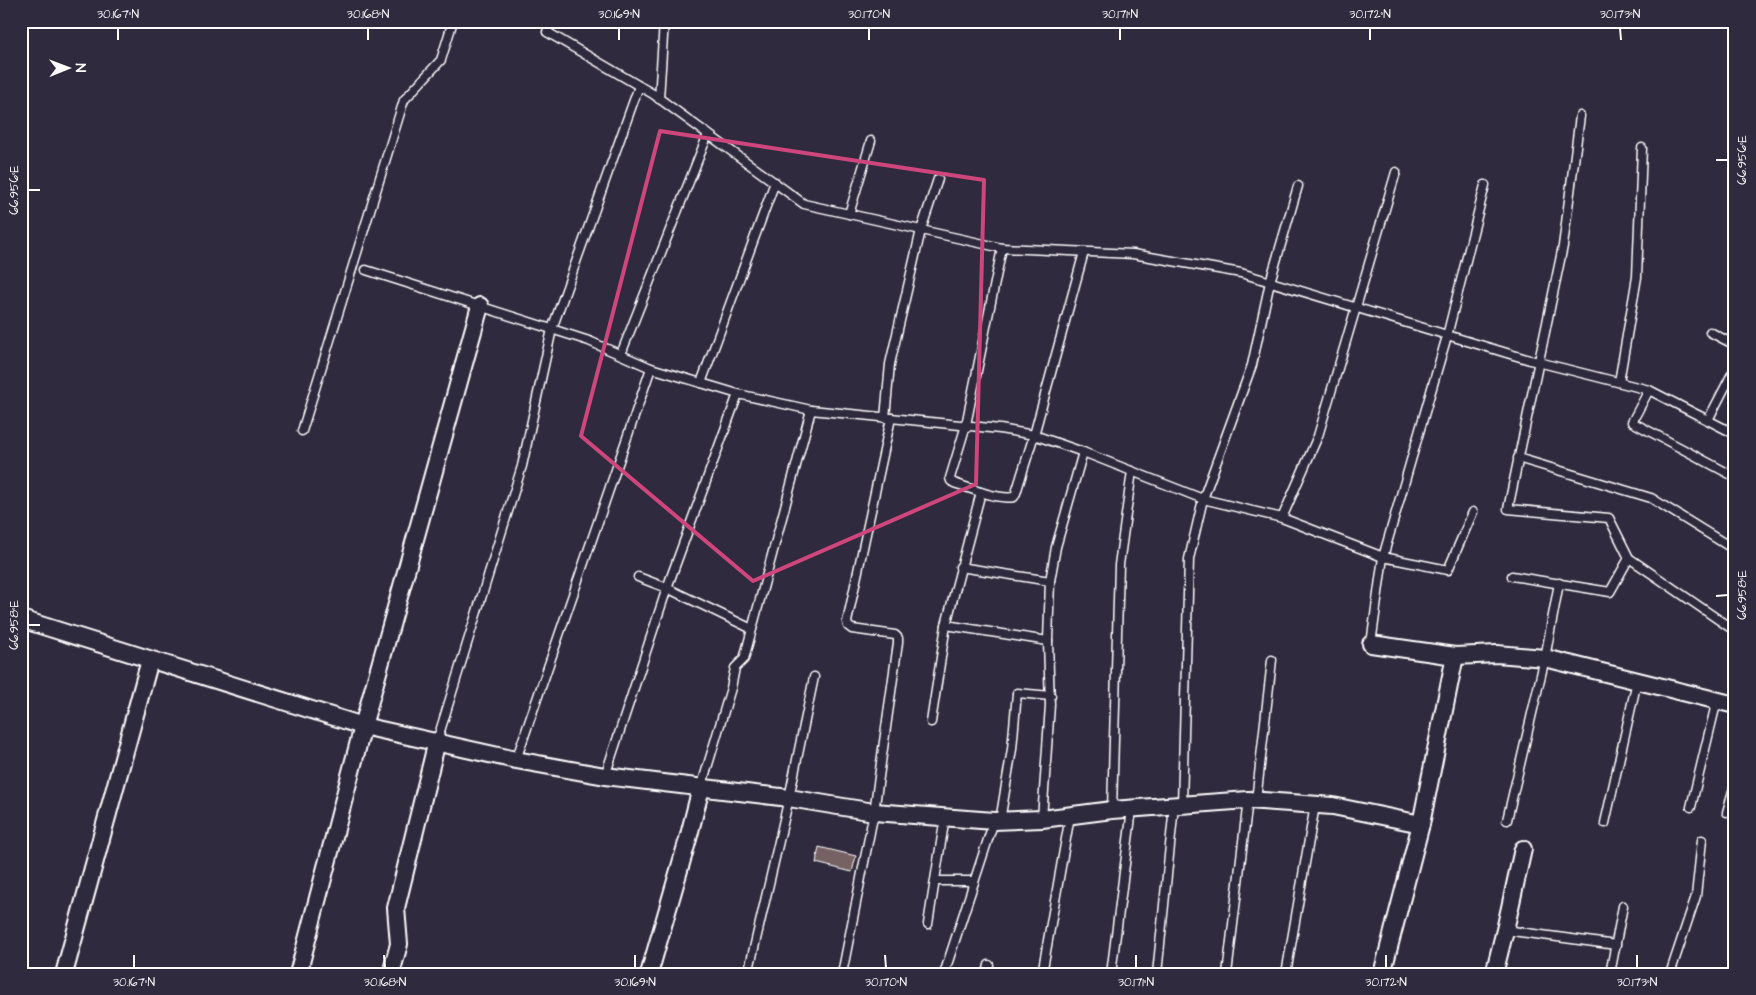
<svg xmlns="http://www.w3.org/2000/svg" width="1756" height="995" font-family="'Architects Daughter',sans-serif">
<rect width="100%" height="100%" fill="#2f2a3d"/>
<filter id="ink" filterUnits="userSpaceOnUse"><feTurbulence type="fractalNoise" baseFrequency=".02" numOctaves="2"/><feDisplacementMap in="SourceGraphic" scale="10" xChannelSelector="R" yChannelSelector="G"/><feConvolveMatrix kernelMatrix="1 2 1 2 8 2 1 2 1" color-interpolation-filters="sRGB"/></filter>
<g filter="url(#ink)">
<polygon fill="#766264" stroke="#fff" points="819,847 856,856 852,872 816,863"/>
<g fill="none" stroke-linecap="round" stroke-linejoin="round">
<g stroke="#fff" stroke-width="11">
<g id="lane">
<polyline points="551,21 547,32 653,94 804,204 1002,248 1133,254 1241,273 1530,360 1649,390 1735,434"/>
<polyline points="659,99 664,21"/>
<polyline points="849,214 871,141"/>
<path d="M 1002,248 L 966,425 L 950,478 L 951,481 L 954,483 C 970,488 997,500 1014,497 L 1016,493 L 1034,435 L 1084,252"/>
<polyline points="366,270 589,341 651,368 738,394 811,410 1000,429 1034,435 1083,452 1203,499 1282,518 1383,557 1448,570 1473,512"/>
<polyline points="1710,332 1735,345"/>
<polyline points="621,354 708,134"/>
<polyline points="1619,382 1637,277 1642,148"/>
<polyline points="701,383 775,182"/>
<polyline points="1649,390 1632,422 1735,477"/>
<polyline points="885,418 890,364 921,230 938,179"/>
<polyline points="1708,420 1735,368"/>
<polyline points="302,431 404,100 441,60 453,21"/>
<polyline points="1518,458 1651,498 1735,550"/>
<polyline points="1282,518 1318,436 1396,172"/>
<polyline points="1629,558 1735,631"/>
<polyline points="960,567 1050,581"/>
<polyline points="1512,576 1610,592 1629,558 1609,518 1508,509 1563,246 1580,116"/>
<polyline points="638,577 667,588 752,629"/>
<polyline points="946,625 1048,641"/>
<polyline points="1371,644 1383,557 1447,336 1485,185"/>
<polyline points="931,722 946,625 981,492"/>
<polyline points="437,741 522,466 552,329 639,86"/>
<polyline points="516,760 651,368"/>
<polyline points="605,776 667,588 738,394"/>
<polyline points="701,788 731,688 735,668 744,659 811,410"/>
<polyline points="1256,801 1272,660"/>
<polyline points="1182,804 1189,559 1203,499 1252,365 1270,282 1298,186"/>
<polyline points="1691,807 1717,700"/>
<polyline points="1112,810 1119,565 1132,471"/>
<polyline points="1727,812 1735,784"/>
<polyline points="1042,819 1050,705 1048,641 1050,581 1056,547 1083,452"/>
<polyline points="1507,820 1545,658 1559,583"/>
<polyline points="1000,821 1012,749 1017,693 1051,696"/>
<polyline points="1605,823 1637,681"/>
<polyline points="935,881 974,881"/>
<polyline points="928,924 945,817"/>
<polyline points="1505,930 1616,945"/>
<polyline points="748,974 789,798 814,677"/>
<polyline points="842,974 874,812 898,643 898,638 895,635 852,629 848,626 847,622 891,418"/>
<polyline points="944,974 994,821"/>
<polyline points="987,974 989,965"/>
<polyline points="1042,974 1070,816"/>
<polyline points="1111,974 1132,809"/>
<polyline points="1157,974 1174,806"/>
<polyline points="1227,974 1248,800"/>
<polyline points="1286,974 1315,805"/>
<polyline points="1610,974 1623,906"/>
<polyline points="1670,974 1696,896 1702,840"/>
</g>
</g>
<g stroke="#fff" stroke-width="20">
<g id="street">
<polyline points="21,619 363,726 516,760 605,776 789,798 874,812 994,821 1042,819 1112,810 1248,800 1333,806 1421,824"/>
<polyline points="1371,644 1455,656 1497,654 1545,658 1735,705"/>
<polyline points="64,974 150,660"/>
<polyline points="298,974 363,726 480,306"/>
<polyline points="391,974 399,944 396,908 437,741"/>
<polyline points="649,974 688,839 701,788"/>
<polyline points="1382,974 1421,824 1455,656"/>
<polyline points="1494,974 1505,930 1523,849"/>
</g>
</g>
<use href="#lane" stroke="#2f2a3d" stroke-width="8"/>
<use href="#street" stroke="#2f2a3d" stroke-width="16"/>
</g>
</g>
<path fill="none" stroke="#ce467c" stroke-width="4" stroke-linejoin="round" d="M 660,131 L 984,180 L 976,484 L 753,581 L 581,436 Z"/>
<path fill="none" stroke="#fff" stroke-width="2" d="M 118,28 L 118,40M 368,28 L 368,40M 619,28 L 619,40M 869,28 L 869,40M 1120,28 L 1120,40M 1370,28 L 1370,40M 1620,28 L 1621,40M 1716,160 L 1728,160M 28,190 L 40,190M 1716,596 L 1728,595M 28,625 L 40,625M 134,955 L 134,968M 384,955 L 385,968M 635,955 L 635,968M 885,955 L 886,968M 1136,955 L 1136,968M 1386,955 L 1386,968M 1637,955 L 1637,968"/>
<rect width="1756" height="995" fill="none" stroke="#2f2a3d" stroke-width="55"/>
<g transform="translate(68 68) rotate(89)" stroke="#2f2a3d" stroke-width="4" paint-order="stroke">
<path d="M0-4L9 19L0 12L-9 19Z" fill="#ffffff"/>
<text y="-8" font-size="14" font-weight="bold" text-anchor="middle" fill="#ffffff">N</text>
</g>
<rect x="28" y="28" width="1700" height="940" fill="none" stroke="#fff" stroke-width="2"/>
<g font-size="12" text-anchor="middle" fill="#fff">
<text x="118" y="18">30.167°N</text>
<text x="368" y="18">30.168°N</text>
<text x="619" y="18">30.169°N</text>
<text x="869" y="18">30.170°N</text>
<text x="1120" y="18">30.171°N</text>
<text x="1370" y="18">30.172°N</text>
<text x="1620" y="18">30.173°N</text>
<text transform="translate(1742 160) rotate(-90)" y="4">66.956°E</text>
<text transform="translate(14 190) rotate(-90)" y="4">66.956°E</text>
<text transform="translate(1742 595) rotate(-90)" y="4">66.958°E</text>
<text transform="translate(14 625) rotate(-90)" y="4">66.958°E</text>
<text x="134" y="986">30.167°N</text>
<text x="385" y="986">30.168°N</text>
<text x="635" y="986">30.169°N</text>
<text x="886" y="986">30.170°N</text>
<text x="1136" y="986">30.171°N</text>
<text x="1386" y="986">30.172°N</text>
<text x="1637" y="986">30.173°N</text>
</g>
</svg>
